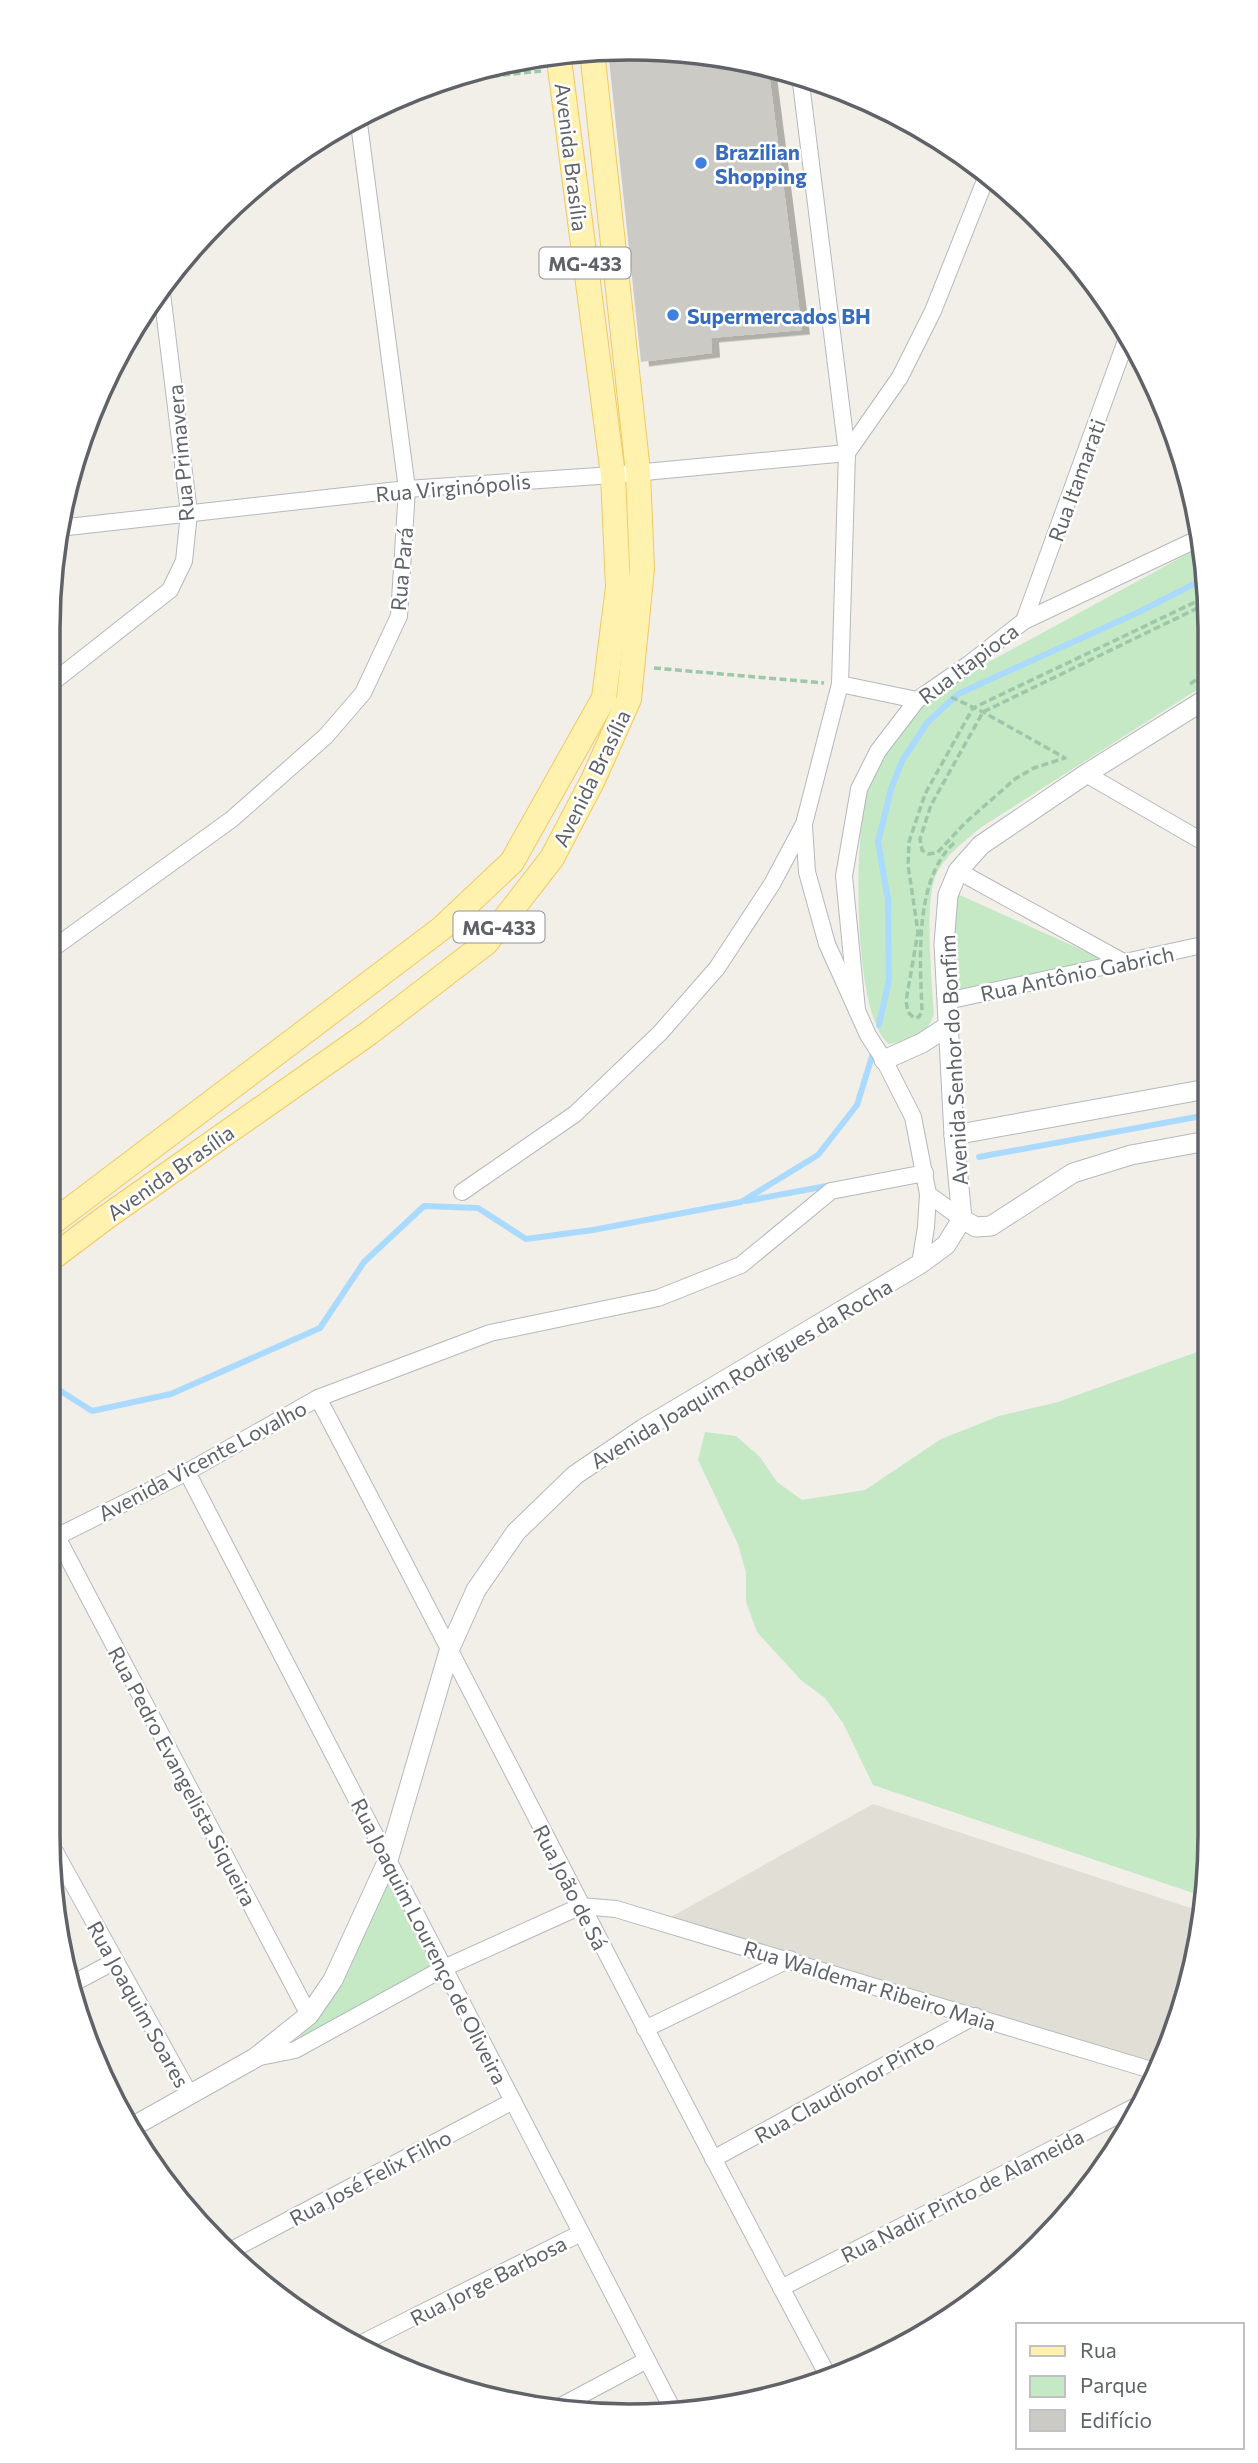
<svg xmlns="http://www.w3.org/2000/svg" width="1258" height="2463" font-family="Commissioner,sans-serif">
<defs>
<filter id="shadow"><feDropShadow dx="8" dy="4.5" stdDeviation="0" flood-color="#0004"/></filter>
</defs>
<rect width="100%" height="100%" fill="#f1efe8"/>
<polygon fill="#e1ded6" points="873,1804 1203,1912 1191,1984 1160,2067 671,1917"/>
<g fill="#c5e8c5">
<path d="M 1204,545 L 1206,553 L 1206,684 L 980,828 C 964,842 945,855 936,875 C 924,899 932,985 934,1014 C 925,1038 913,1040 889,1044 C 852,1017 852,822 871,781 C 880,760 903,719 919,704 C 928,696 940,690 950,683 Z"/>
<polygon points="953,892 1109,962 954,995 949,927"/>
<polygon points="1208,1348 1210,1872 1205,1897 873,1785 843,1723 825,1698 801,1680 757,1632 746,1602 746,1573 738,1544 698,1460 705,1432 736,1436 760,1457 777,1482 802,1500 865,1490 941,1439 969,1428 999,1416 1058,1402"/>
<polygon points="388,1873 435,1967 296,2043 311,2019"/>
</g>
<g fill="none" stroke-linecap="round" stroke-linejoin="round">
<g stroke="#aadaff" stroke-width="6">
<polyline points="879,1025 889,980 888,900 878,842 891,789 902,761 927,723 958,694 1139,612 1206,578"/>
<polyline points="979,1157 1207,1115"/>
<polyline points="746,1201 832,1185"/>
<polyline points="48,1383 92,1411 171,1394 320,1328 364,1262 424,1206 478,1208 526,1239 593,1230 741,1202 818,1155 857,1105 874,1050"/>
</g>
</g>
<polygon fill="#cccac5" filter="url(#shadow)" points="667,48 768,65 802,330 711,338 712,353 641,362 608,50"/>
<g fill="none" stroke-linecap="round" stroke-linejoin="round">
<g stroke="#b5b8bc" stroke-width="18">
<g id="minor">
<polyline points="847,453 900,377 933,311 988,173"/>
<polyline points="59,528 407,489 613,475 847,453"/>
<polyline points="1024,621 1127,338"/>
<polyline points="840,684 917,700"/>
<polyline points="48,686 170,590 184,561 189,513 161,285"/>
<polyline points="1086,774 1207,844"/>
<polyline points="804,826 807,872 827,944 868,1035 884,1060 913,1117 928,1194 926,1227 920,1264"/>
<polyline points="958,871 1125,963"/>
<polyline points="48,952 232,819 326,736 363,693 399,616 407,489 358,116"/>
<polyline points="947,1001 1207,944"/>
<polyline points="857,1010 844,876 859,789 878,751 917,700 969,664 1024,621 1202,537"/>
<polyline points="462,1192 575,1114 660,1033 717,968 772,884 804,824 840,684 847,453 800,75"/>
<polyline points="928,1194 962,1219"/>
<path d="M 318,1398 C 489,1722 654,2050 827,2374"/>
<polyline points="187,1472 673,2410"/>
<polyline points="57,1537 309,2015"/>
<polyline points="48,1541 187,1472 318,1398 490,1333 658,1298 741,1265 831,1191 925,1173"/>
<polyline points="48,1839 190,2095"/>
<polyline points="72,1984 115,1961"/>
<polyline points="645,2029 790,1959"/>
<polyline points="255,2058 295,2050 444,1968 581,1906 616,1909 1158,2072"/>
<polyline points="713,2159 975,2016"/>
<polyline points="228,2252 513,2101"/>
<polyline points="781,2288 1142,2103"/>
<polyline points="358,2345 581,2233"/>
<polyline points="561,2406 647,2360"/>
</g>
</g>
<g stroke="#b5b8bc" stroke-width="21">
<g id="tertiary">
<polyline points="884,1060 922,1043 948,1026"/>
<polyline points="954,1135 1207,1089"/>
<polyline points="962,1219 954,1135 944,944 948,895 958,871 981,845 1086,774 1206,699"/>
<polyline points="962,1219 976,1227 991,1226 1073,1173 1131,1155 1207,1141"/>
<polyline points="134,2126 255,2058 309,2015 333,1980 388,1860 450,1648 476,1590 516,1532 575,1475 643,1429 920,1264 946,1245 962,1219"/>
</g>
</g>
<g stroke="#f2c960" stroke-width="26">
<g id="primary">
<polyline points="48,1226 442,928 512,862 604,698 618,587 613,475 558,52"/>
<polyline points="48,1261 105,1218 369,1033 486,943 552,858 593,780 629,699 642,569 638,472 592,51"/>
</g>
</g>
<g stroke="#9cc7a9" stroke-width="3.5" stroke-dasharray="7 3.5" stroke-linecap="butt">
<polyline points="430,83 541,71"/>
<polyline points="654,668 824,683"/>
<polyline points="1190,684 1206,673"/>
<polyline points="951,697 983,712 1065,758 1034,768 1015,779 965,823 937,853 928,854 922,850 920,839 931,805 983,712 1206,604"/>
<path d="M 954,843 C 914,880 920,960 922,1011 L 919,1017 L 914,1018 L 908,1012 L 906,1001 L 918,932 L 908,865 L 909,842 L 925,794 L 973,708 L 1206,597"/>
</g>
<use href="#minor" stroke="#fff" stroke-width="16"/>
<use href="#tertiary" stroke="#fff" stroke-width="19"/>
<use href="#primary" stroke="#fff2af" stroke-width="24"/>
</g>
<g fill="#3f7fe0" stroke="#fff" stroke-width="2.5">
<circle cx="701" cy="163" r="7"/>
<circle cx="673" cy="315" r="7"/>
</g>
<g text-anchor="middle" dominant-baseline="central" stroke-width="5" stroke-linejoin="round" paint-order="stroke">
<g fill="#fff" stroke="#8f9295" stroke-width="2">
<rect x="539.5" y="247.5" width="91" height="31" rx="5"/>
<rect x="453.5" y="911.5" width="91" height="31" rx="5"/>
</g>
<g font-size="19" font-weight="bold" fill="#5f6368">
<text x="585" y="263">MG-433</text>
<text x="499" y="927">MG-433</text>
</g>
<g font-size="21" font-weight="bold" fill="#366cbe" stroke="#fff" text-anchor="start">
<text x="715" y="151">Brazilian<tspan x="715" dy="24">Shopping</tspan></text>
<text x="687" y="315">Supermercados BH</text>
</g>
<g font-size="21" fill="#5f6368" stroke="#fff">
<text transform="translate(572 157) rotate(83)">Avenida Brasília</text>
<text transform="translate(180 453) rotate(-95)">Rua Primavera</text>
<text transform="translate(1076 480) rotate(-70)">Rua Itamarati</text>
<text transform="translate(453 487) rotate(-5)">Rua Virginópolis</text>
<text transform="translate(401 569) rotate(-85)">Rua Pará</text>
<text transform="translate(968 663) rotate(-37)">Rua Itapioca</text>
<text transform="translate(591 778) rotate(-64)">Avenida Brasília</text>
<text transform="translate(1077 973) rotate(-12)">Rua Antônio Gabrich</text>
<text transform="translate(953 1060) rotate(-93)">Avenida Senhor do Bonfim</text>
<text transform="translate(170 1172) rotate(-35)">Avenida Brasília</text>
<text transform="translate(741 1373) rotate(-31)">Avenida Joaquim Rodrigues da Rocha</text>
<text transform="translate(202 1460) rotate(-28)">Avenida Vicente Lovalho</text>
<text transform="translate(183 1776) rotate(62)">Rua Pedro Evangelista Siqueira</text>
<text transform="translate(571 1887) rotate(63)">Rua João de Sá</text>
<text transform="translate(430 1941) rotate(63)">Rua Joaquim Lourenço de Oliveira</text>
<text transform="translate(870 1985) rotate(17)">Rua Waldemar Ribeiro Maia</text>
<text transform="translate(139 2004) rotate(61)">Rua Joaquim Soares</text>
<text transform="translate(844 2088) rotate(-29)">Rua Claudionor Pinto</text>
<text transform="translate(370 2177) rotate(-28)">Rua José Felix Filho</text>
<text transform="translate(962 2195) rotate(-27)">Rua Nadir Pinto de Alameida</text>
<text transform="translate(488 2280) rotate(-27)">Rua Jorge Barbosa</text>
</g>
</g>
<path d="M0 0H1258V2463H0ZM629 60H629A569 569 0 0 1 1198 629V1835A569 569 0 0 1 629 2404H629A569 569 0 0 1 60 1835V629A569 569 0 0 1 629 60Z" fill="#fff" fill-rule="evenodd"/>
<path fill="none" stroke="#5f6368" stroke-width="3.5" d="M629 60H629A569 569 0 0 1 1198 629V1835A569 569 0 0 1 629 2404H629A569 569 0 0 1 60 1835V629A569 569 0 0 1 629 60Z"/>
<rect x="1016" y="2323" width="228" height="126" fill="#ffffff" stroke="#bfc1c3" stroke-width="2"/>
<rect x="1030" y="2346" width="35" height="10" fill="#fff2af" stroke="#bfc1c3" stroke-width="2"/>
<text x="1080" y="2358" font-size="21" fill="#5f6368">Rua</text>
<rect x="1030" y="2376" width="35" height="21" fill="#c5e8c5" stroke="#bfc1c3" stroke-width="2"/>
<text x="1080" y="2393" font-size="21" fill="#5f6368">Parque</text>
<rect x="1030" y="2410" width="35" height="21" fill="#cccac5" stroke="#bfc1c3" stroke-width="2"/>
<text x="1080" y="2428" font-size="21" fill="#5f6368">Edifício</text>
</svg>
